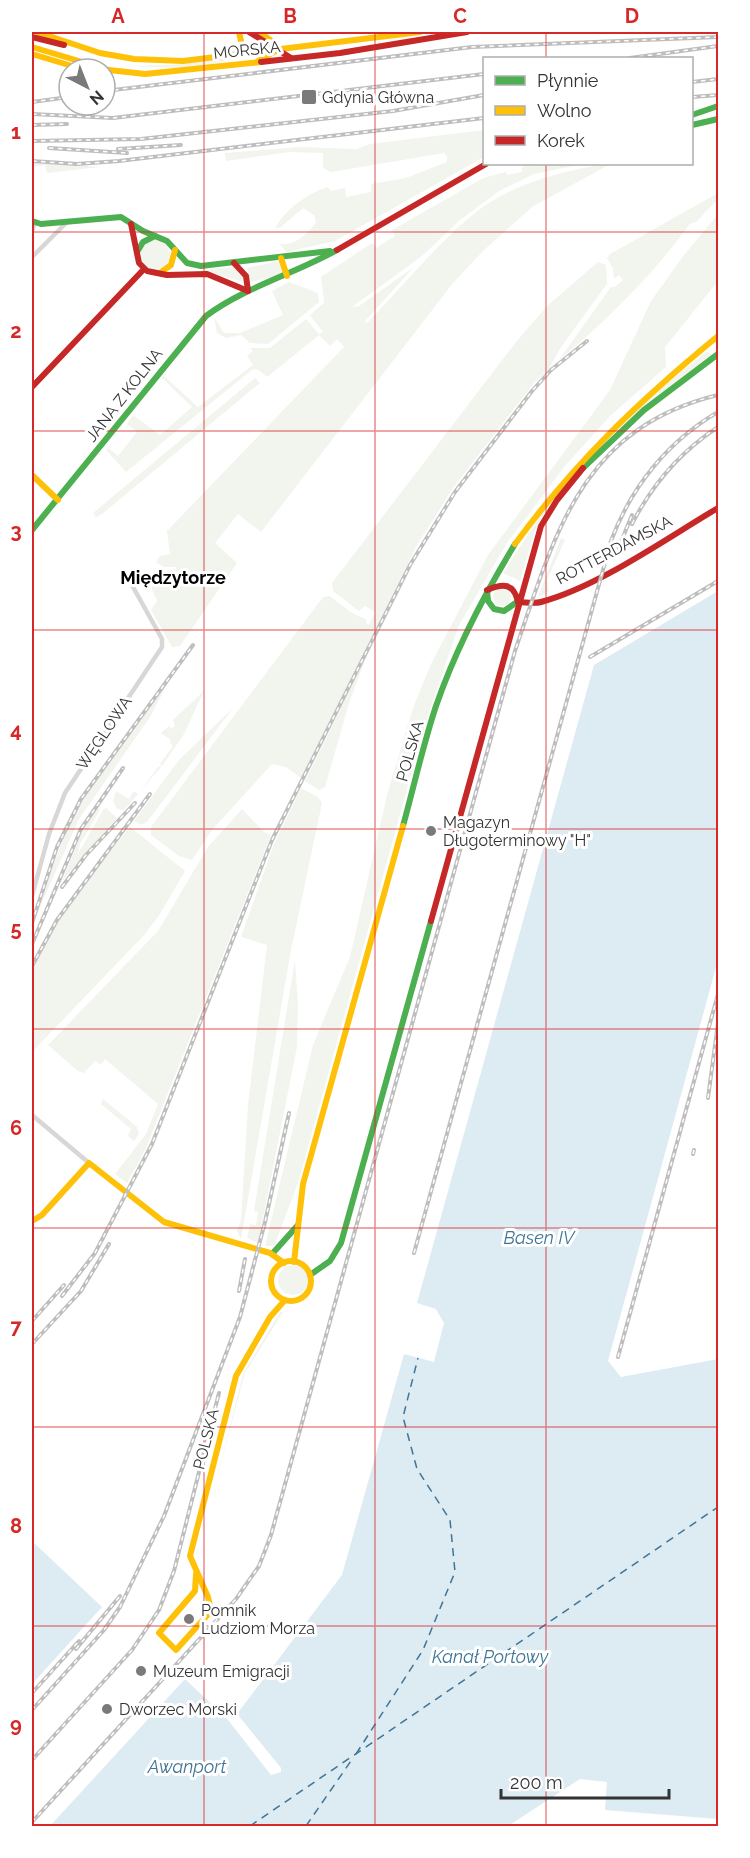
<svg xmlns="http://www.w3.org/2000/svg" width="750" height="1858" font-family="Raleway,sans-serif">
<rect width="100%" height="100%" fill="#fff"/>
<g fill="#f1f5ed">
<polygon points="252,55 209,65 175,68 126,66 169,65"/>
<path d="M 484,130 L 484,157 L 335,241 L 286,252 L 280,244 C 295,246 309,233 316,222 L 314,215 L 303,208 L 281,227 L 275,229 C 284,210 308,193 328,187 L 331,191 L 345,188 L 346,197 L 371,192 L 371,184 L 406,178 L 447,162 L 447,156 L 444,153 L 331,172 L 323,168 L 323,153 L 289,152 L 226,161 L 225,153 L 300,147 L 357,149 L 370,144 Z"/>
<polygon points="32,163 101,167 47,173 45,165 32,167"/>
<path d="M 537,164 L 583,164 L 534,174 L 499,191 L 460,220 L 422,256 L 352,307 L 359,306 L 414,267 L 365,321 L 367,323 C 403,287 450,227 492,201 C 527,180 569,169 610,164 L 532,207 L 483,251 L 453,283 L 261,532 L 238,514 L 215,543 L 237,563 L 180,646 L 172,647 L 151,610 L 157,601 L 152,589 L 153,580 L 164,581 L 168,587 L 172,584 L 168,576 L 176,569 L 176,567 L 164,567 L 156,562 L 160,556 L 170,554 L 167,531 L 344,347 L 337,339 L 330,346 L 319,335 L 267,377 L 259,370 L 253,369 L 126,472 L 106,450 L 108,448 L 118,456 L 137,432 L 127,424 L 133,415 L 160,435 L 192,407 L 162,378 L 163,375 L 198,407 L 253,365 L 247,356 L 253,351 L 250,348 L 270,348 L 306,319 L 319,334 L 323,332 L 310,315 L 324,303 L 321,277 L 372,243 L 376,248 L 395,236 L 392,230 L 483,178 L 506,172 L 507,175 L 522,172 L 522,167 Z"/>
<path d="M 718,193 L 718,199 L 696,222 L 690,224 C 653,274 607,321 559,360 L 611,287 L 615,287 L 623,280 L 619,275 L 614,279 L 613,268 L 607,258 L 610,254 Z"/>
<polygon points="718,214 718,281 665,347 666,367 611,415 565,466 507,543 459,625 425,724 298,1183 274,1246 265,1246 313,1045 350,957 387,795 413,708 431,664 488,555 610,390 651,301 684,255"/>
<circle cx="155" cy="255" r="15"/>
<polygon points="279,261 283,271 279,276 250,282 247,268"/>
<polygon points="598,262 606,265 607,284 561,347 549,369 534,383 453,488 417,545 301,778 286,767 272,764 212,830 192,860 179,856 151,835 151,827 323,597 330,596 352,613 367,620 366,623 369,625 375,612 365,606 359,611 333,591 332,583 516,342 548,305"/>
<polygon points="233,267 243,277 243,282 201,270"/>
<polygon points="289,282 318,293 319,302 268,344 250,343 241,335 226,338 217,333 214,317 224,333 240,333 283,315 272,291"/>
<polygon points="707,351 711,355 647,403 556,495 537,525 520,581 503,573 551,499 650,397"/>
<polygon points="255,378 260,383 102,514 96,517 93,513"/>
<polygon points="561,538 565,540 547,580 549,592 538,597"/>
<circle cx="502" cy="597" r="9"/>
<polygon points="367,655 349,703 325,787 319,790 305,781"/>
<path d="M 169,681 L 150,717 L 79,819 L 36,916 C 48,880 60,843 78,809 C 102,763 138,723 169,681 Z"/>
<polygon points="204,691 184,734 162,766 160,764 173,746 170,743 171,740 161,733 169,726 172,729 175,726 173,720"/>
<polygon points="233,708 147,822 141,825 134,821 179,760"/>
<polygon points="159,766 161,767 124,810 117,809 113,801 116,791 129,799 134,791 138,794"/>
<polygon points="301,788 318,797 322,803 291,950 241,1239 237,1231 241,1220 248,1105 267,945 241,937 274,844"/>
<polygon points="97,807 100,810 80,844 78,854 103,810 106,808 117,818 62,881 80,837"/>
<polygon points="242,809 264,832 271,835 146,1148 127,1183 115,1174 146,1134 158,1104 105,1059 101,1065 95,1061 84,1073 78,1071 48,1045 158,931 208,847"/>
<path d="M 130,827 L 185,871 L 160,914 L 145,934 L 32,1052 C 31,1028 29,1002 32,978 C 36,936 104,861 130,827 Z"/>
<polygon points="295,960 298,1004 297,1047 258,1243 247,1238 250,1224 256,1225 258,1212 254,1211"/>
<polygon points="103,1099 137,1127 139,1134 134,1141 128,1136 131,1129 101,1104"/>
<circle cx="293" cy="1280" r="15"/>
<polygon points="280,1312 283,1312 245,1373 217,1478 243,1374"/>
</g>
<g fill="#ddebf3">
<polygon points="718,591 718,960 608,1361 621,1377 718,1359 718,1819 605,1810 607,1782 580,1779 508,1826 50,1826 185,1679 228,1720 271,1775 281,1772 281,1768 237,1714 342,1575 404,1354 434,1362 444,1323 436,1309 417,1303 594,665"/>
<polygon points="32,1541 102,1607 32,1684"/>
</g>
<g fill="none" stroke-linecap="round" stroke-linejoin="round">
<g stroke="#3f7597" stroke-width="1.5" stroke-dasharray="8 6" stroke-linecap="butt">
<polyline points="356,1754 423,1650 455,1572 450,1520 417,1469 403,1417 418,1358"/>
<polyline points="250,1826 718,1507"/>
<polyline points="306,1826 353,1758"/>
</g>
<g stroke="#d7d7d7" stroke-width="4.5">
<polyline points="32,231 35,223"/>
<polyline points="32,257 68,221"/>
<polyline points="32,896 49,834 65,793 162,647 162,639 128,578"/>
<polyline points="32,1115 89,1163"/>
</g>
<g stroke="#4caf50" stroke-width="6">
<polyline points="692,115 718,106"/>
<polyline points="692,125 718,119"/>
<polyline points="32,221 41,224 121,217 143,231 167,241 187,263 201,266 330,251"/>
<polyline points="137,252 143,242 155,236"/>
<polyline points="583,468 644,410 718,354"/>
<path d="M 32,530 L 206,316 C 245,287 294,274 337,250"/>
<polyline points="487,591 488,601 494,609 504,611 517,602"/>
<path d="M 403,826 C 414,786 423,745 436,706 C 456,648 484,595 515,544"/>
<polyline points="272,1254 298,1225"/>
<polyline points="310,1275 330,1261 341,1243 431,921"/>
</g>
<g stroke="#ffc107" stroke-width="6">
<polyline points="37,32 100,53 134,59 183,61 420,32"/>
<polyline points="259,32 273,42 276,51"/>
<polyline points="32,47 109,70 145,74 261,62"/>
<polyline points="32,54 82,69"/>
<polyline points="236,55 242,46 239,32"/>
<polyline points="258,61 276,51"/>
<polyline points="281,258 287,276"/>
<polyline points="160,273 171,265 175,250"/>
<polyline points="32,475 58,500"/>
<path d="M 515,544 C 576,461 639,401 718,336"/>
<polyline points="32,1221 42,1215 89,1163 164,1222 270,1253 284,1263"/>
<circle cx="291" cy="1281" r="20"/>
<polyline points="294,1262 303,1184 403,826"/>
<polyline points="196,1574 195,1591 159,1633 176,1650 211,1611 208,1597 190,1556 236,1376 270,1317 285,1300"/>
</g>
<g stroke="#c62828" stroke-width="6">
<polyline points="249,32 291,58"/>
<polyline points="32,37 64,45"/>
<polyline points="261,62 340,53 467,32"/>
<polyline points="131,224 139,263 147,271 167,275 207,274 248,291"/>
<polyline points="337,250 486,164"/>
<polyline points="234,263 246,276 248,291"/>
<polyline points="32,387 144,269"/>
<path d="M 487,590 C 503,583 514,583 518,602"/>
<path d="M 518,602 C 525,602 534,604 541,602 C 598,587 667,538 718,508"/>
<polyline points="431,921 541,526 557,500 583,468"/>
</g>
<g stroke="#bebebe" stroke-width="4">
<g id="rail">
<polyline points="630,58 718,46"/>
<polyline points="692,82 718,79"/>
<polyline points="105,91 472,47 718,37"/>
<polyline points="692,97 718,95"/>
<polyline points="32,102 69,97"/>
<polyline points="32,114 113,118 484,74"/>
<polyline points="32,125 67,124"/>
<polyline points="32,141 141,139 393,111 484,95"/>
<polyline points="49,148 127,153"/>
<polyline points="118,149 181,145"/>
<polyline points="32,161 77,164 119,161 484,118"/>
<path d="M 632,524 C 653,483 680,452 718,427"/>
<polyline points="616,554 632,515"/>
<polyline points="590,657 718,581"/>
<polyline points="62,887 86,855 135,803"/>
<polyline points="32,923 57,847 81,799 193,645"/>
<polyline points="32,944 81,829 123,768"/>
<polyline points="32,966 57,920 150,794"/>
<polyline points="708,1098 718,1023"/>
<polyline points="693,1154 694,1150"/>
<path d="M 414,1253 L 611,541 C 631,487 668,441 718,412"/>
<polyline points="239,1291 245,1259"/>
<polyline points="62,1296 95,1253 152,1144 272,840 410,565 455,492 532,391 551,370 587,341"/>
<polyline points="32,1321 64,1285"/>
<polyline points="32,1344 81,1291 109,1244"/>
<polyline points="618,1357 718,994"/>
<polyline points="76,1649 120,1596"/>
<polyline points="32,1693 79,1641"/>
<polyline points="32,1710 104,1630 120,1607 164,1516 240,1317 265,1222 289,1113"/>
<polyline points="32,1760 132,1650 159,1610 174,1571 219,1393"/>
<path d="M 32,1822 L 236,1599 L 259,1566 L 271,1535 L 515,651 C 555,534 581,428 718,395"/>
</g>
</g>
<use href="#rail" stroke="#fff" stroke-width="1.5" stroke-dasharray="4.5" stroke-linecap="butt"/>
</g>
<path fill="none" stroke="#d62828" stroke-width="1.5" stroke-opacity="0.55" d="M 204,32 L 204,1826M 375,32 L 375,1826M 546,32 L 546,58M 546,164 L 546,1826M 32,232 L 718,232M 32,431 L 718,431M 32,630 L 718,630M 32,829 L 718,829M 32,1029 L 718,1029M 32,1228 L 718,1228M 32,1427 L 718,1427M 32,1626 L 718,1626"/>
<g fill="#7a7a7a" stroke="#fff" stroke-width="2">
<rect x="301" y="89" width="16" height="16" rx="3"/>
<circle cx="431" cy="831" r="6"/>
<circle cx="189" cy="1619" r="6"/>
<circle cx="141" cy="1671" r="6"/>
<circle cx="107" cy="1709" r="6"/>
</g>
<g text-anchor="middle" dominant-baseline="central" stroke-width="6" stroke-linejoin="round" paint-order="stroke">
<g font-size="16" fill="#333" stroke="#fff">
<text transform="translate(247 50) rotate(-6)">MORSKA</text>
<text transform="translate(124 395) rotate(-52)">JANA Z KOLNA</text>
<text transform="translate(614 550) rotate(-28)">ROTTERDAMSKA</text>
<text transform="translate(104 733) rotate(-56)">WĘGLOWA</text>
<text transform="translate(410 751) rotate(-74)">POLSKA</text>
<text transform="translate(206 1439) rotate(-76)">POLSKA</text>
</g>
<g font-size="16" fill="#333" stroke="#fff" text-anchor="start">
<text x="322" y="97">Gdynia Główna</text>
<text x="443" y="822">Magazyn<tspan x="443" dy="18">Długoterminowy "H"</tspan></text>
<text x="201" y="1610">Pomnik<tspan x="201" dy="18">Ludziom Morza</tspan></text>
<text x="153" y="1671">Muzeum Emigracji</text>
<text x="119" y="1709">Dworzec Morski</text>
</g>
<g font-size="18" font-weight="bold" fill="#000" stroke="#fff">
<text x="173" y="577">Międzytorze</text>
</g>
<g font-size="18" font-style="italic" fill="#3f7597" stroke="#fff">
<text x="539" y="1237">Basen IV</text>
<text x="490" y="1656">Kanał Portowy</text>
<text x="187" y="1766">Awanport</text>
</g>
</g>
<rect width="750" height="1858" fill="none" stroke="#ffffff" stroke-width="66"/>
<rect x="483" y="57" width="210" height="108" fill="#ffffff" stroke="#adadad" stroke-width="1.5"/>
<rect x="495" y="76" width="30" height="9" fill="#4caf50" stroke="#adadad" stroke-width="1.5"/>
<text x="537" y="87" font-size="18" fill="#333333">Płynnie</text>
<rect x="495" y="106" width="30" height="9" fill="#ffc107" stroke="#adadad" stroke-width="1.5"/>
<text x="537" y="117" font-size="18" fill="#333333">Wolno</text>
<rect x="495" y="136" width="30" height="9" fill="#c62828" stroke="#adadad" stroke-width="1.5"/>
<text x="537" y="147" font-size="18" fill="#333333">Korek</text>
<g transform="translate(87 87) rotate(138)"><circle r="28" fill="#ffffff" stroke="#adadad" stroke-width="1.5"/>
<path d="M0-4.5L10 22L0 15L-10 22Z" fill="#7a7a7a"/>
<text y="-9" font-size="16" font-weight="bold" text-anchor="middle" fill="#333333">N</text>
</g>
<path d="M501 1789v9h168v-9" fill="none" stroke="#333333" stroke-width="3"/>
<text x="510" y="1789" font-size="18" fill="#333333" stroke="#ffffff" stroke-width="4.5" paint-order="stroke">200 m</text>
<rect x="33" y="33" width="684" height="1792" fill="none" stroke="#d62828" stroke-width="2"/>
<g font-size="20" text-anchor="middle" font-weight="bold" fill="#d62828">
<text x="118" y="23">A</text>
<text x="290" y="23">B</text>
<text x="460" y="23">C</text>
<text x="632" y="23">D</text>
<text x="16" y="139">1</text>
<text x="16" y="338">2</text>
<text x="16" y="538">3</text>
<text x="16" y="737">4</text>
<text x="16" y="936">5</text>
<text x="16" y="1135">6</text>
<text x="16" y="1334">7</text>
<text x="16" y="1533">8</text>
<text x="16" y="1732">9</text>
</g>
</svg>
